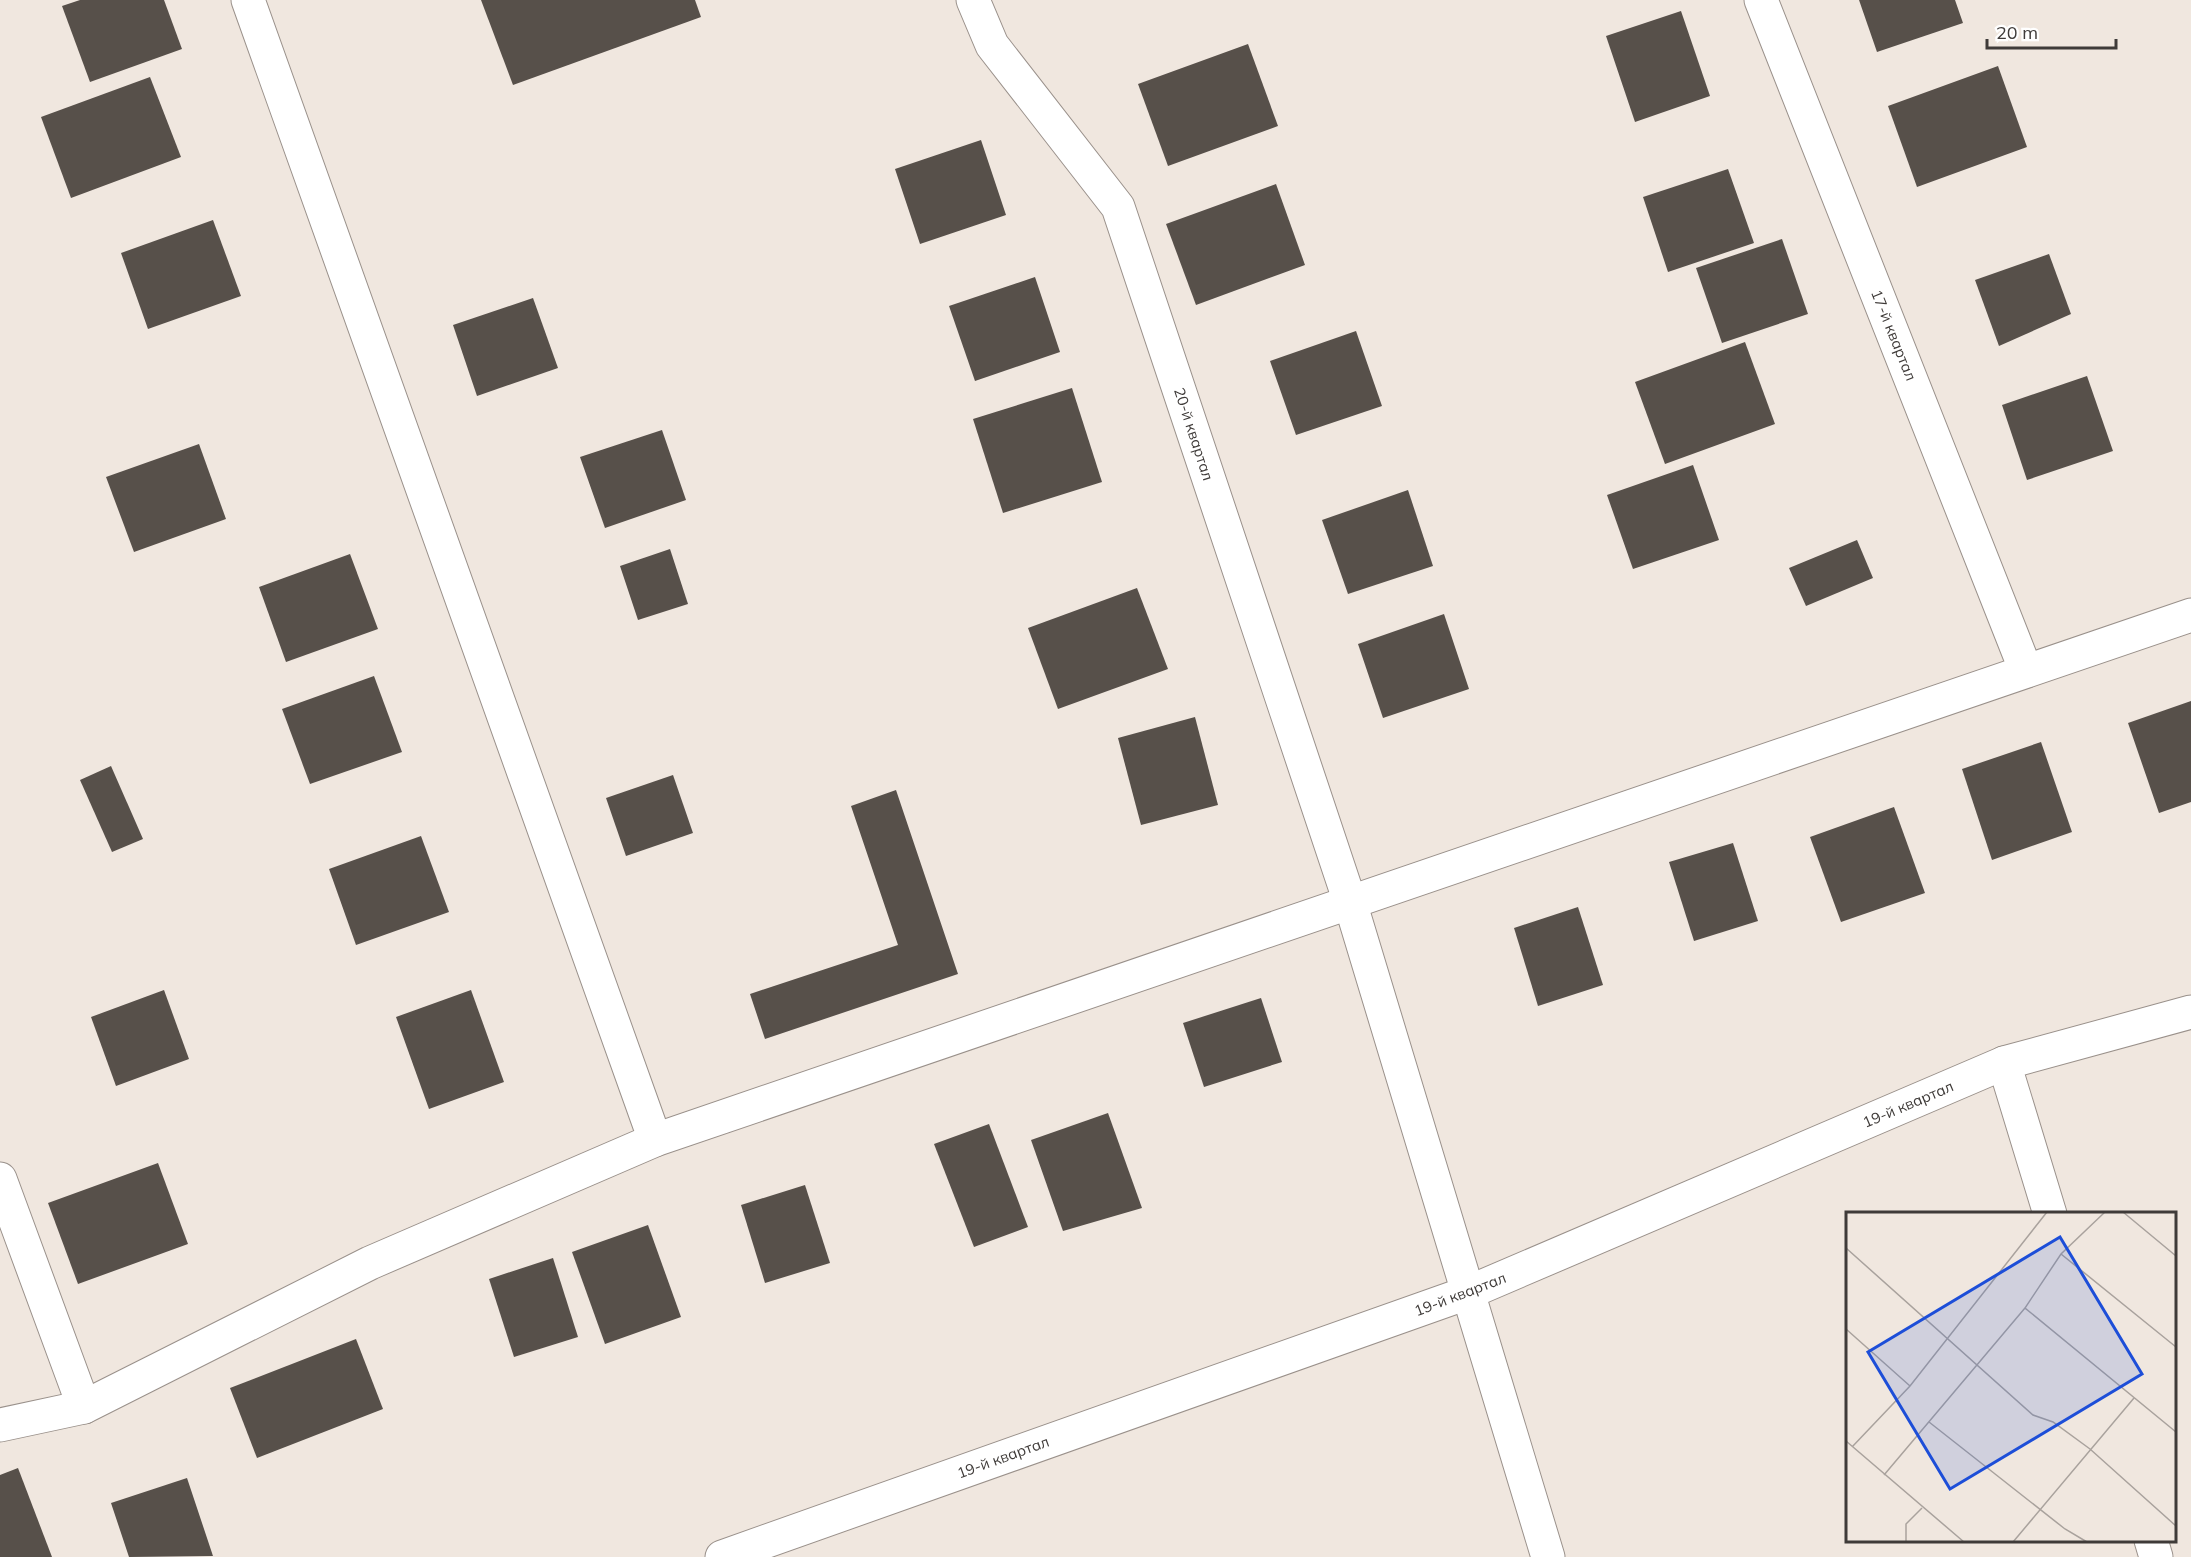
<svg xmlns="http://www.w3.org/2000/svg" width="2191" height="1557" font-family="Mulish,sans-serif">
<rect width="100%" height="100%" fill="#f0e7df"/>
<g fill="#57504a">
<polygon points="80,0 164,0 182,49 90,82 62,6"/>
<polygon points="481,0 695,0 701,17 513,85"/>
<polygon points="1859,0 1955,0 1963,23 1877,52"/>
<polygon points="1681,11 1710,96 1635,122 1606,36"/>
<polygon points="1248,44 1278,126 1168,166 1138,84"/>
<polygon points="1998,66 2027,147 1917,187 1888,106"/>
<polygon points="150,77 181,157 71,198 41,117"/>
<polygon points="981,140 1006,215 920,244 895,169"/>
<polygon points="1728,169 1754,243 1668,272 1643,197"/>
<polygon points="1276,184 1305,265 1196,305 1166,224"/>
<polygon points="213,220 241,296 148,329 121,253"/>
<polygon points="1782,239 1808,314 1722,343 1696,268"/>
<polygon points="2049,254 2071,314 1999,346 1975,280"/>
<polygon points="1035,277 1060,352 975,381 949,306"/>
<polygon points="533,298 558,368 477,396 453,325"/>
<polygon points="1356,331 1382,406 1296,435 1270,361"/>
<polygon points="1745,342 1775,424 1665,464 1635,382"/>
<polygon points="2087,376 2113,451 2027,480 2002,405"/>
<polygon points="1072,388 1102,482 1003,513 973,419"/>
<polygon points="662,430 686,500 605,528 580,457"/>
<polygon points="199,444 226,519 134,552 106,477"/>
<polygon points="1693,465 1719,540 1633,569 1607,495"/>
<polygon points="1408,490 1433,566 1348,594 1322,520"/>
<polygon points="1857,540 1873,578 1806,606 1789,568"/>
<polygon points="670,549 688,604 638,620 620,566"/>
<polygon points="350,554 378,629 286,662 259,587"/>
<polygon points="1137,588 1168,669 1058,709 1028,628"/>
<polygon points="1444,614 1469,689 1383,718 1358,644"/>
<polygon points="374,676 402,752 310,784 282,709"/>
<polygon points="2191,701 2191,802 2159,813 2128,723"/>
<polygon points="1195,717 1218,805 1141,825 1118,738"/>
<polygon points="2041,742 2072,832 1992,860 1962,769"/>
<polygon points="111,766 143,839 112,852 80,780"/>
<polygon points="673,775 693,833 626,856 606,798"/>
<polygon points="896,790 958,974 765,1039 750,994 898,945 851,806"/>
<polygon points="1894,807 1925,893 1841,922 1810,837"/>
<polygon points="421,836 449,912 356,945 329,869"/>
<polygon points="1733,843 1758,921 1694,941 1669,862"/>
<polygon points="1578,907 1603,985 1538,1006 1514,928"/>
<polygon points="164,990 189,1059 116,1086 91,1017"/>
<polygon points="471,990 504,1082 429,1109 396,1017"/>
<polygon points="1261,998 1282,1062 1204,1087 1183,1023"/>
<polygon points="1108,1113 1142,1208 1063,1231 1031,1140"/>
<polygon points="989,1124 1028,1227 974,1247 934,1144"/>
<polygon points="158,1163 188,1244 78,1284 48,1203"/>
<polygon points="805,1185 830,1263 765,1283 741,1205"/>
<polygon points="648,1225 681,1317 605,1344 572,1252"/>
<polygon points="553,1258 578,1337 514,1357 489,1279"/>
<polygon points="356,1339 383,1409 257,1458 230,1388"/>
<polygon points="18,1468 52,1557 0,1557 0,1475"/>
<polygon points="187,1478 213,1556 129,1557 111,1503"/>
</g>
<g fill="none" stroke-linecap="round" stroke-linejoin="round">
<g stroke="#9a918b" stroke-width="35">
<g id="minor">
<polyline points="973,0 992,45 1118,207 1350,902 1548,1557"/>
<polyline points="1761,0 2026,671"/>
<polyline points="2004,1063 2050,1214"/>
<polyline points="655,1140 2191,615"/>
<polyline points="0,1179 84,1407"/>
<polyline points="0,1425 84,1407 370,1263 655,1140 248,0"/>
<polyline points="2151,1540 2156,1557"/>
<polyline points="722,1557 1467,1293 2004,1063 2191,1012"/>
</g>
</g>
<use href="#minor" stroke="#fff" stroke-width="33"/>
</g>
<g text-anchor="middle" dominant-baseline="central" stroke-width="6" stroke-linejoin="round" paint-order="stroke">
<g font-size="15" fill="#3f3b39" stroke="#fff">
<text transform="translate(1894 335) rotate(68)">17-й квартал</text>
<text transform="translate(1194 434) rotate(72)">20-й квартал</text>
<text transform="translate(1908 1104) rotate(-23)">19-й квартал</text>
<text transform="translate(1460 1294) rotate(-21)">19-й квартал</text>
<text transform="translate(1003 1457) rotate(-20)">19-й квартал</text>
</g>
</g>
<g transform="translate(1846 1212)">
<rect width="330" height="330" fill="#f0e7df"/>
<path fill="none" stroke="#a9a29d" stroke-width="1.5" d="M 259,0 L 215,42 L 179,96 L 330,220M 277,0 L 330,44M 0,36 L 187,203 L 207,210 L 244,237 L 330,314M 215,42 L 330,135M 0,117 L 64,174M 83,210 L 219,317 L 241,330M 0,229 L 118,330M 6,235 L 64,174 L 201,0M 38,263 L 179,96M 60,330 L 60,312 L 76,296M 167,330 L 288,186"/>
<path fill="#1d4ed8" fill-opacity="0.15" stroke="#1d4ed8" stroke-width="3" d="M 214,25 L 296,162 L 104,277 L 22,140 Z"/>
<rect width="330" height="330" fill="none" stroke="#3f3b39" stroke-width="3"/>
</g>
<path d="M1987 39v9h129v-9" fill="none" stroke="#3f3b39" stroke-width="3"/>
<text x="1996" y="39" font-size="18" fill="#3f3b39" stroke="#ffffff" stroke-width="4.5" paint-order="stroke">20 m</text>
</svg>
